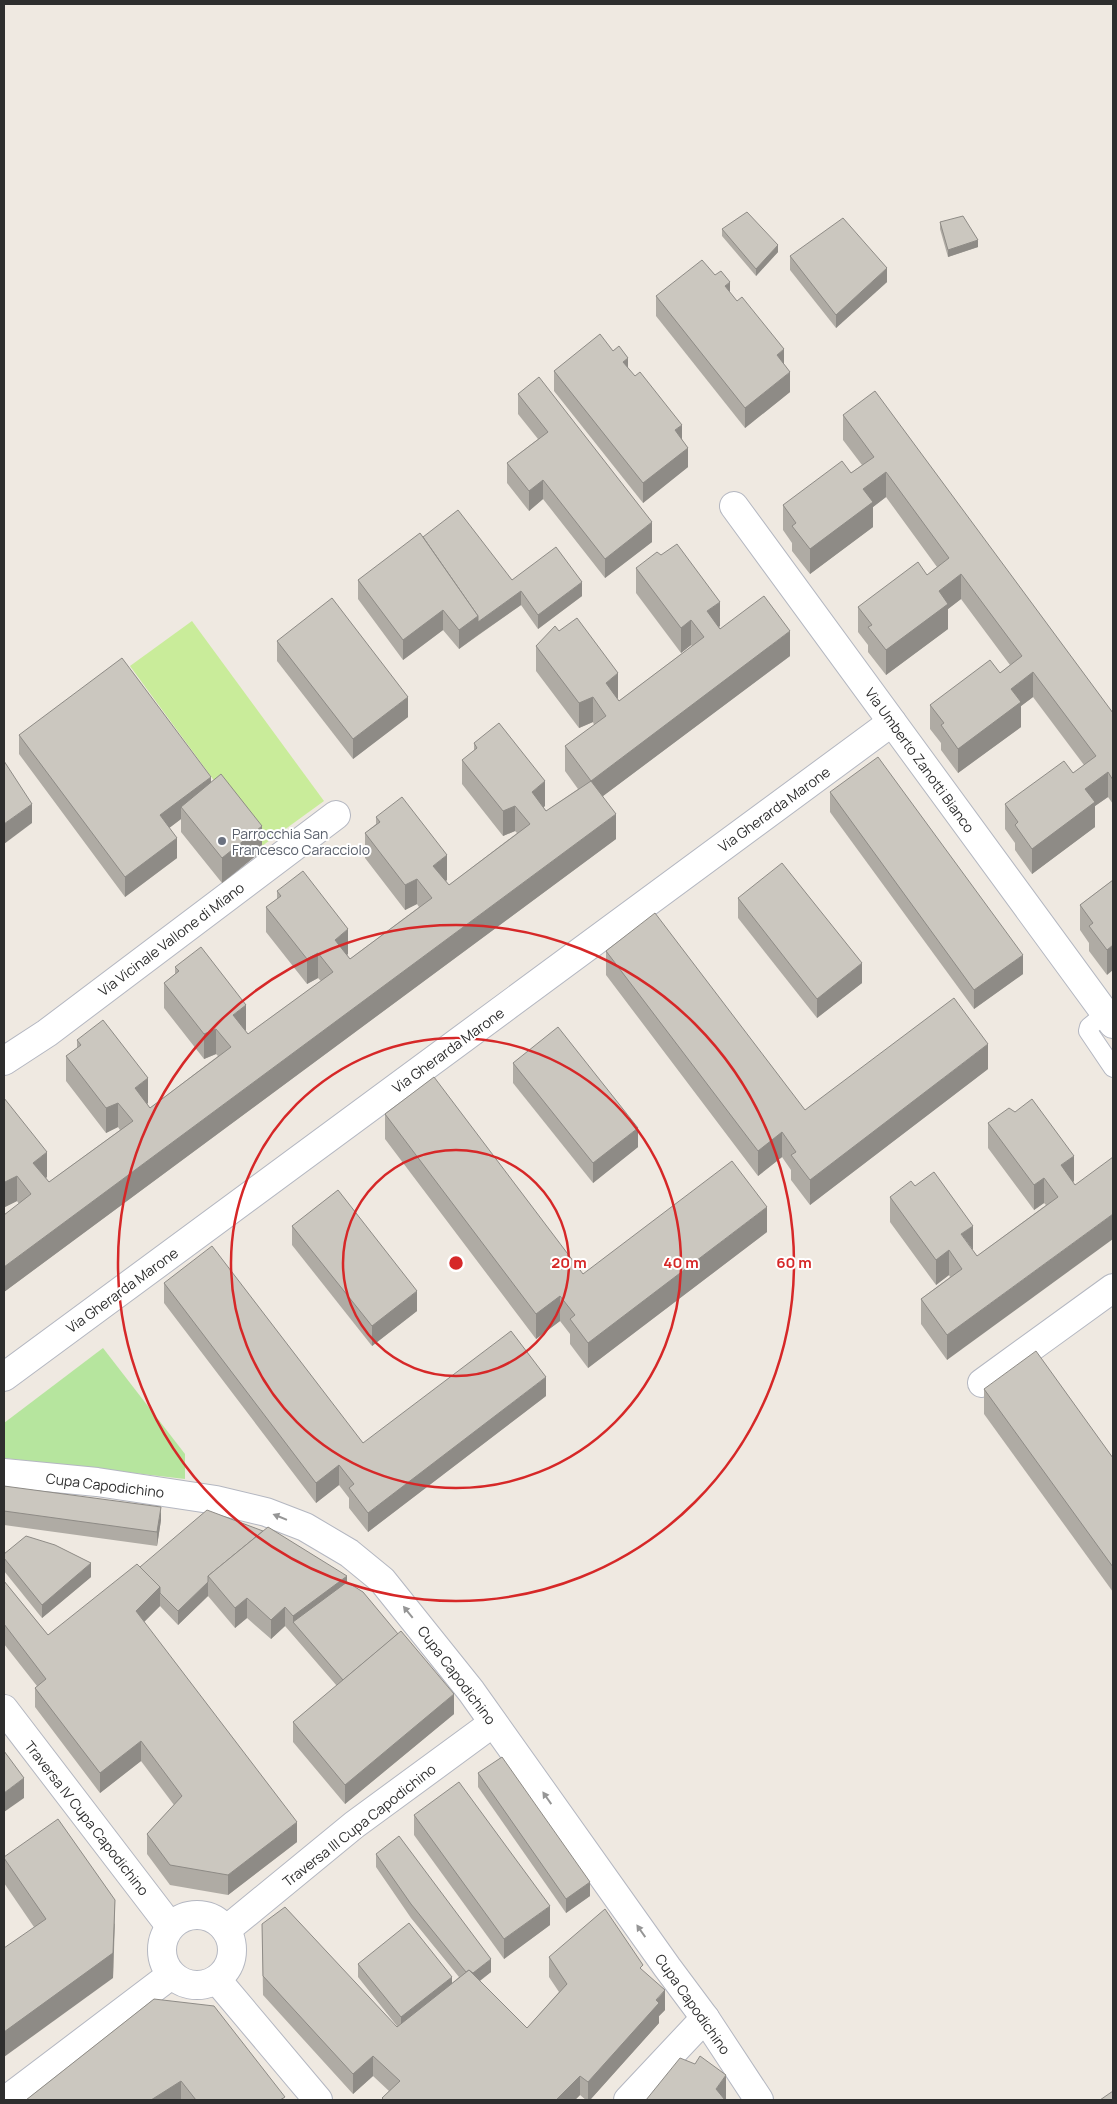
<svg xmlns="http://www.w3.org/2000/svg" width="1117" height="2104" font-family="Manrope,sans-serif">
<rect width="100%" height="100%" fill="#efe9e1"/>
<polygon fill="#b6e59e" points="103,1348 185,1454 185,1479 4,1458 4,1423"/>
<polygon fill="#c9ec9a" points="192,621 324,801 262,846 130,666"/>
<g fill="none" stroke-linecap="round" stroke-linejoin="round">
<g stroke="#b4b7c1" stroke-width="20">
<polyline id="lane" points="1105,1014 1089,1027 1088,1031 1113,1068"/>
</g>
<g stroke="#b4b7c1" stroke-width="30">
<g id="street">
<polyline points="734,506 1113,1024"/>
<polyline points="4,1061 47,1033 336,815"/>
<polyline points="4,1377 892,722"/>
<polyline points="982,1383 1113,1288"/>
<polyline points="4,1473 97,1482 216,1500 266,1512 305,1527 349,1553 382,1580 471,1691 667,1967 705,2018 759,2100"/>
<polyline points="4,1709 170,1926"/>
<circle cx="197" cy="1950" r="35"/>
<polyline points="226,1930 354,1825 493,1723"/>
<polyline points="217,1980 318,2100"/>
<polyline points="6,2100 171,1975"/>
<polyline points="628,2100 705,2018"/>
</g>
</g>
<use href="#lane" stroke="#fff" stroke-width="18"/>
<use href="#street" stroke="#fff" stroke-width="28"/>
</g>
<g fill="#afaba4">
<polygon points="940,222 978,247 948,257 940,229"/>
<polygon points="722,229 778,252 756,276 722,236"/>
<polygon points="790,256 887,282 836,328 790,270"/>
<polygon points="730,293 784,364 790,392 745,428 656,316 656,296"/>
<polygon points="613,351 628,368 682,439 688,467 643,503 554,391 554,371"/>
<polygon points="518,394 652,542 605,578 543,499 529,511 507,483 507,463 538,439 518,414"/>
<polygon points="843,415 1113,713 1113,804 1108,797 1095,806 1095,827 1032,874 1015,850 1015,843 1005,829 1005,804 1073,773 1084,765 1033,697 1021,706 1021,727 958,773 941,750 941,743 930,729 930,705 1000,673 1010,665 961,599 948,609 948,629 886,675 868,652 868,645 858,632 858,607 927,575 937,567 886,497 873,507 873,527 810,574 792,551 792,543 783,530 783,505 851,473 862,465 843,440"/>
<polygon points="423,537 512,580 582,596 538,629 521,605 459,649 443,630 403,660 358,599 358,580"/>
<polygon points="636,568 720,626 719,627 720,629 790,656 603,796 616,839 4,1292 4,1215 19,1204 17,1201 5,1207 4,1206 4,1098 47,1177 46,1178 49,1182 120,1130 118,1127 106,1133 66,1081 66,1056 77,1048 77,1040 148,1103 147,1104 150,1108 218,1056 216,1054 204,1059 164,1008 164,983 175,974 175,967 246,1030 245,1031 248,1034 321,981 318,978 307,984 266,932 266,907 277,899 277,891 348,954 347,955 350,959 419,907 417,904 405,910 365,858 365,833 376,824 376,817 447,880 446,881 449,885 517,833 515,831 503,836 462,784 462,760 474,751 474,743 545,806 543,807 546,811 578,789 565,771 565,746 594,725 593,722 579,728 536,671 536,646 559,631 618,698 617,699 619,701 692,646 691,645 681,653 636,593"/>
<polygon points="277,641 408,717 353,759 277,661"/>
<polygon points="19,735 211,783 262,851 222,883 181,832 181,819 169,828 177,858 125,897 19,754"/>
<polygon points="830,792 1023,974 974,1009 830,812"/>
<polygon points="1113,880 1107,975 1089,951 1089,943 1080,930 1080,905"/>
<polygon points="738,898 862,983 817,1018 738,918"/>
<polygon points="606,951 805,1110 988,1069 810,1205 791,1180 791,1170 782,1157 758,1176 606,975"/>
<polygon points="513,1063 638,1147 593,1183 513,1083"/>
<polygon points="385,1114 583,1274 767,1232 588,1368 570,1344 570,1334 560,1321 536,1339 385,1139"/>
<polygon points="988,1123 1074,1181 947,1360 921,1324 921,1299 950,1277 949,1275 936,1285 890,1222 890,1197 915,1186 977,1256 1046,1205 1044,1203 1034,1210 988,1148"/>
<polygon points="292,1226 417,1311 372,1346 292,1245"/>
<polygon points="164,1283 363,1443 546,1396 368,1532 349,1508 349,1498 339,1485 316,1503 164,1303"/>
<polygon points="984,1389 1113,1458 1113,1592 984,1414"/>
<polygon points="4,1486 161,1520 157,1546 4,1525"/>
<polygon points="4,1554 91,1577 42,1618 4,1571"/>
<polygon points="140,1567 347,1582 454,1714 345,1804 293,1742 293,1722 337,1686 285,1626 271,1639 247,1618 235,1628 208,1596 178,1625 160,1606 144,1622 297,1842 228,1895 170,1885 147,1854 147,1834 174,1805 141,1761 100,1793 35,1707 35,1688 37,1686 4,1644 4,1581 48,1635"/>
<polygon points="478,1773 590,1896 566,1913 478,1787"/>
<polygon points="414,1815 550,1925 504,1959 414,1835"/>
<polygon points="376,1854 491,1972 480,1981 527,2028 559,1992 549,1977 549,1957 643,1971 665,2010 659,2016 659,2023 590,2100 586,2100 580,2095 575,2100 382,2100 382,2098 389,2091 373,2076 353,2094 263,1995 262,1924 397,2027 397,2026 358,1977 358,1964 452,1983 459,1977 411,1918 376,1867"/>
<polygon points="4,1857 115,1924 113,1978 34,1927 4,1883"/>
<polygon points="154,1999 285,2100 26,2100"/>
</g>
<g fill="#8e8b86">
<polygon points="978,240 978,247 948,257 948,250"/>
<polygon points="778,245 778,252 756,276 756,269"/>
<polygon points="887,268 887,282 836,328 836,315"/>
<polygon points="730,282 730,302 725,286"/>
<polygon points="784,349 784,369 777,355"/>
<polygon points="628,358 628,377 623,362"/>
<polygon points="790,372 790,392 745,428 745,408"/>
<polygon points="682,425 682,444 675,430"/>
<polygon points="688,448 688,467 643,503 643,483"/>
<polygon points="886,472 886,497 873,507 873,527 810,574 810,549 863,489"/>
<polygon points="543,480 543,499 529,511 529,491"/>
<polygon points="652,522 652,542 605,578 605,559"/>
<polygon points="961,574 961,599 948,609 948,629 886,675 886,650 939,591"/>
<polygon points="582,582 582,596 538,629 538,615"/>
<polygon points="521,591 521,605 478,635 478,622"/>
<polygon points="720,602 720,626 707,636 707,611"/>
<polygon points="443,610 443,630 403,660 403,640"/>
<polygon points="478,616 478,635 459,649 459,630"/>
<polygon points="691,620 691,645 681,653 681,628"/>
<polygon points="790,631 790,656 591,805 591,781"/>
<polygon points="1033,672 1033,697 1021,706 1021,727 958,773 958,749 1011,689"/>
<polygon points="618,673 618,698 606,708 606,683"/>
<polygon points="408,697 408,717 353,759 353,739"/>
<polygon points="593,697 593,722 579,728 579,703"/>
<polygon points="1108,772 1108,797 1095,806 1095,827 1032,874 1032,849 1085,789"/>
<polygon points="211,777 211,797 181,807 181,819 160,835 160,815"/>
<polygon points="545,781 545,806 532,817 532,792"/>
<polygon points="32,804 32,823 4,844 4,824"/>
<polygon points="515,806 515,831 503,836 503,811"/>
<polygon points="616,814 616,839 4,1292 4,1267"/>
<polygon points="262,826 262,851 222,883 222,858"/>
<polygon points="177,838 177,858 125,897 125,877"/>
<polygon points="447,855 447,880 433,891 433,866"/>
<polygon points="417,879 417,904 405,910 405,885"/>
<polygon points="348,929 348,954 335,965 335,940"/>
<polygon points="1113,945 1113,970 1107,975 1107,950"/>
<polygon points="318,953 318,978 307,984 307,959"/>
<polygon points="1023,955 1023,974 974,1009 974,990"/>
<polygon points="862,963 862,983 817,1018 817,999"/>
<polygon points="246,1005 246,1030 233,1040 233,1015"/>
<polygon points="216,1029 216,1054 204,1059 204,1034"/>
<polygon points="988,1044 988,1069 810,1205 810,1180"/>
<polygon points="148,1078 148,1103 135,1113 135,1088"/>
<polygon points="118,1103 118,1127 106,1133 106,1108"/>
<polygon points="638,1128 638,1147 593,1183 593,1163"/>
<polygon points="782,1132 782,1157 758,1176 758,1151"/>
<polygon points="47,1152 47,1177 33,1188 33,1163"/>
<polygon points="1074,1156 1074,1181 1061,1190 1061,1165"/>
<polygon points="17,1176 17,1201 5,1207 5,1182"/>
<polygon points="1044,1178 1044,1203 1034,1210 1034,1185"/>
<polygon points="767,1207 767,1232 588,1368 588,1343"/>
<polygon points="1113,1214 1113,1239 947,1360 947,1335"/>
<polygon points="973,1226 973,1250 961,1234"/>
<polygon points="949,1250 949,1275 936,1285 936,1260"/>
<polygon points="417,1291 417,1311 372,1346 372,1326"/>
<polygon points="560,1296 560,1321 536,1339 536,1314"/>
<polygon points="546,1377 546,1396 368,1532 368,1513"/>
<polygon points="339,1465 339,1485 316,1503 316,1483"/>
<polygon points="161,1507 161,1520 157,1546 157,1532"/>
<polygon points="91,1563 91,1577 42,1618 42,1605"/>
<polygon points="347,1576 347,1595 293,1622 293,1616"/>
<polygon points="208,1582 208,1596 178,1625 178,1611"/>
<polygon points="160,1587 160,1606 136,1630 136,1611"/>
<polygon points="247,1598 247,1618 235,1628 235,1608"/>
<polygon points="285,1607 285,1626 271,1639 271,1620"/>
<polygon points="454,1694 454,1714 345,1804 345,1785"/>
<polygon points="141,1741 141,1761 100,1793 100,1773"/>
<polygon points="24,1778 24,1798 4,1812 4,1793"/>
<polygon points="297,1822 297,1842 228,1895 228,1875"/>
<polygon points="590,1882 590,1896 566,1913 566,1899"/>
<polygon points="115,1900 113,1978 4,2057 4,2032"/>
<polygon points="550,1906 550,1925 504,1959 504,1939"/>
<polygon points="491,1959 491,1972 469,1989 469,1976"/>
<polygon points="452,1977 452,1991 401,2031 401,2017"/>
<polygon points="665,1990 665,2010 659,2016 659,2023 590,2100 588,2100 588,2082"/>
<polygon points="373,2056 373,2076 353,2094 353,2074"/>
<polygon points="726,2075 726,2100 716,2100 716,2089"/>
<polygon points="580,2076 580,2095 575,2100 556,2100"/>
<polygon points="181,2081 181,2100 151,2100"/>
</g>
<g fill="#cbc7bf" stroke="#8e8b86">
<polygon points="747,212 778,245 756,269 722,229"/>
<polygon points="963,216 978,240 948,250 940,222"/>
<polygon points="843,218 887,268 836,315 790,256"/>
<polygon points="702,260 715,275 721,271 730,282 725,286 737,301 742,297 784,349 777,355 790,372 745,408 656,296"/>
<polygon points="600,334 613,351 619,346 628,358 623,362 635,376 640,372 682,425 675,430 688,448 643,483 554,371"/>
<polygon points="539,377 652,522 605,559 543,480 529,491 507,463 548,432 518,394"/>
<polygon points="875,391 1113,713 1113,780 1108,772 1085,789 1095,802 1032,849 1015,825 1018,822 1005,804 1064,761 1073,773 1096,756 1033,672 1011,689 1021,702 958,749 941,725 944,723 930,705 990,660 1000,673 1022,656 961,574 939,591 948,604 886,650 868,627 872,625 858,607 918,562 927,575 949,558 886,472 863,489 873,502 810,549 792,526 796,523 783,505 842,461 851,473 874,457 843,415"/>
<polygon points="458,510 512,580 556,547 582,582 538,615 521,591 478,622 478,616 423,537"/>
<polygon points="420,533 478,616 459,630 443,610 403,640 358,580"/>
<polygon points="677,544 720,602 707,611 720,629 764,596 790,631 591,781 616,814 4,1267 4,1215 31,1194 17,1176 5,1182 4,1181 4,1098 47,1152 33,1163 49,1182 133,1121 118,1103 106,1108 66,1056 81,1045 77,1040 103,1020 148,1078 135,1088 150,1108 231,1047 216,1029 204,1034 164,983 179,971 175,967 201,947 246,1005 233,1015 248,1034 333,972 318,953 307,959 266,907 281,896 277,891 303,871 348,929 335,940 350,959 432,898 417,879 405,885 365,833 380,822 376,817 402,797 447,855 433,866 449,885 530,824 515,806 503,811 462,760 477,748 474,743 499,723 545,781 532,792 546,811 591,781 565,746 606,716 593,697 579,703 536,646 555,626 559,631 577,618 618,673 606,683 619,701 704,637 691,620 681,628 636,568 657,552 661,555"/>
<polygon points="332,598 408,697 353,739 277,641"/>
<polygon points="122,658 211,777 160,815 177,838 125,877 19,735"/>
<polygon points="878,757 1023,955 974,990 830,792"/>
<polygon points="4,761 32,804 4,824"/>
<polygon points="221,774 262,826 222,858 181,807"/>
<polygon points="782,863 862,963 817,999 738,898"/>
<polygon points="1113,880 1113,945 1107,950 1089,926 1093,923 1080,905"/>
<polygon points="655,913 805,1110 954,998 988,1044 810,1180 791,1155 796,1152 782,1132 758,1151 606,951"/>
<polygon points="558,1027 638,1128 593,1163 513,1063"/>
<polygon points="434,1077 583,1274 732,1161 767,1207 588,1343 570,1319 575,1315 560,1296 536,1314 385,1114"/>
<polygon points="1032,1099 1074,1156 1061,1165 1075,1185 1113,1157 1113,1214 947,1335 921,1299 962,1269 949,1250 936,1260 890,1197 911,1181 915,1186 934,1172 973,1226 961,1234 977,1256 1058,1197 1044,1178 1034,1185 988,1123 1009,1108 1015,1112"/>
<polygon points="338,1190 417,1291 372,1326 292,1226"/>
<polygon points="212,1246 363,1443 511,1331 546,1377 368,1513 349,1488 354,1484 339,1465 316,1483 164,1283"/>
<polygon points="1036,1351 1113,1458 1113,1567 984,1389"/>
<polygon points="4,1486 161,1507 157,1532 4,1511"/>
<polygon points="207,1510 263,1531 208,1576 208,1582 178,1611 160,1593 160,1587 140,1567"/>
<polygon points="268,1527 347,1576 293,1616 285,1607 271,1620 247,1598 235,1608 208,1576"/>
<polygon points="26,1536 55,1545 91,1563 42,1605 4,1558 4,1554"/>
<polygon points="137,1564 160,1587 136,1611 297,1822 228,1875 170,1865 147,1834 182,1796 141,1741 100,1773 35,1688 46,1679 4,1624 4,1581 48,1635"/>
<polygon points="347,1582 363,1592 398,1634 343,1680 293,1622"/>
<polygon points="401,1631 454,1694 345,1785 293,1722"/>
<polygon points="4,1751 24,1778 4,1793"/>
<polygon points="502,1757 590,1882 566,1899 478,1773"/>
<polygon points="459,1782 550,1906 504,1939 414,1815"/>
<polygon points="58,1819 115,1900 113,1953 4,2032 4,1948 46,1919 4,1858 4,1857"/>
<polygon points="399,1836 491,1959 473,1973 469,1970 466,1972 411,1904 376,1854"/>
<polygon points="285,1907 397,2027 469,1970 527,2028 567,1984 549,1957 605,1909 643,1965 640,1968 665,1990 656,2000 659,2003 588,2082 580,2076 556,2100 384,2100 382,2098 400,2081 373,2056 353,2074 263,1976 262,1924"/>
<polygon points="409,1923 452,1977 401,2017 358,1964"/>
<polygon points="154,1999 214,2006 285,2097 280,2100 196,2100 181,2081 151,2100 26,2100"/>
<polygon points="700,2056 726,2075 716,2089 725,2100 646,2100 680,2058 695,2064"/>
<polygon points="1113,2091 1113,2100 1100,2100"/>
</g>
<defs><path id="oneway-solid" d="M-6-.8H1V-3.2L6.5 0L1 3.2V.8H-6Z" transform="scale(1.25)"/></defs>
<g fill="#969696">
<use href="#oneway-solid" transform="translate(280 1517) rotate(-158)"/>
<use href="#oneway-solid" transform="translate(408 1612) rotate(-129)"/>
<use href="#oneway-solid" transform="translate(547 1798) rotate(-125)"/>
<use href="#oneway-solid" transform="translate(641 1931) rotate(-125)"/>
</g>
<g fill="none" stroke="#d62828" stroke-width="2.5">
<circle cx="456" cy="1263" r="113"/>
<circle cx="456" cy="1263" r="225"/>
<circle cx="456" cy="1263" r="338"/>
</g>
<circle fill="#6b7280" stroke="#fff" stroke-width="2" cx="222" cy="841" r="5"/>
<g text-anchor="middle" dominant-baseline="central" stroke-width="4" stroke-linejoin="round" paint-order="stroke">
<g font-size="14" fill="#2e2e2e" stroke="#fff">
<text transform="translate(920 760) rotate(54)">Via Umberto Zanotti Bianco</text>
<text transform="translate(774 809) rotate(-36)">Via Gherarda Marone</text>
<text transform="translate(171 939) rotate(-37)">Via Vicinale Vallone di Miano</text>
<text transform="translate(448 1050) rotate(-36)">Via Gherarda Marone</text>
<text transform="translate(122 1290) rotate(-36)">Via Gherarda Marone</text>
<text transform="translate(105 1485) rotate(7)">Cupa Capodichino</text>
<text transform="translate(457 1675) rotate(53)">Cupa Capodichino</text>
<text transform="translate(87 1818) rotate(52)">Traversa IV Cupa Capodichino</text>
<text transform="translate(359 1825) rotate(-38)">Traversa III Cupa Capodichino</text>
<text transform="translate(693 2004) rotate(55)">Cupa Capodichino</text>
</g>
<g font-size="14" fill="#5b616d" stroke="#fff" text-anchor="start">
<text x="232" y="833">Parrocchia San<tspan x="232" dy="16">Francesco Caracciolo</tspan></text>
</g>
</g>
<circle cx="456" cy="1263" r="8" fill="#d62828" stroke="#fff" stroke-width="2.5"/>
<g font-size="15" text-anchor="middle" font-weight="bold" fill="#d62828" stroke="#fff" stroke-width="4" stroke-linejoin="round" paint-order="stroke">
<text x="569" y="1268">20 m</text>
<text x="681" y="1268">40 m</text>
<text x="794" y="1268">60 m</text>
</g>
<rect width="1117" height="2104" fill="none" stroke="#2e2e2e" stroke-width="10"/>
</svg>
